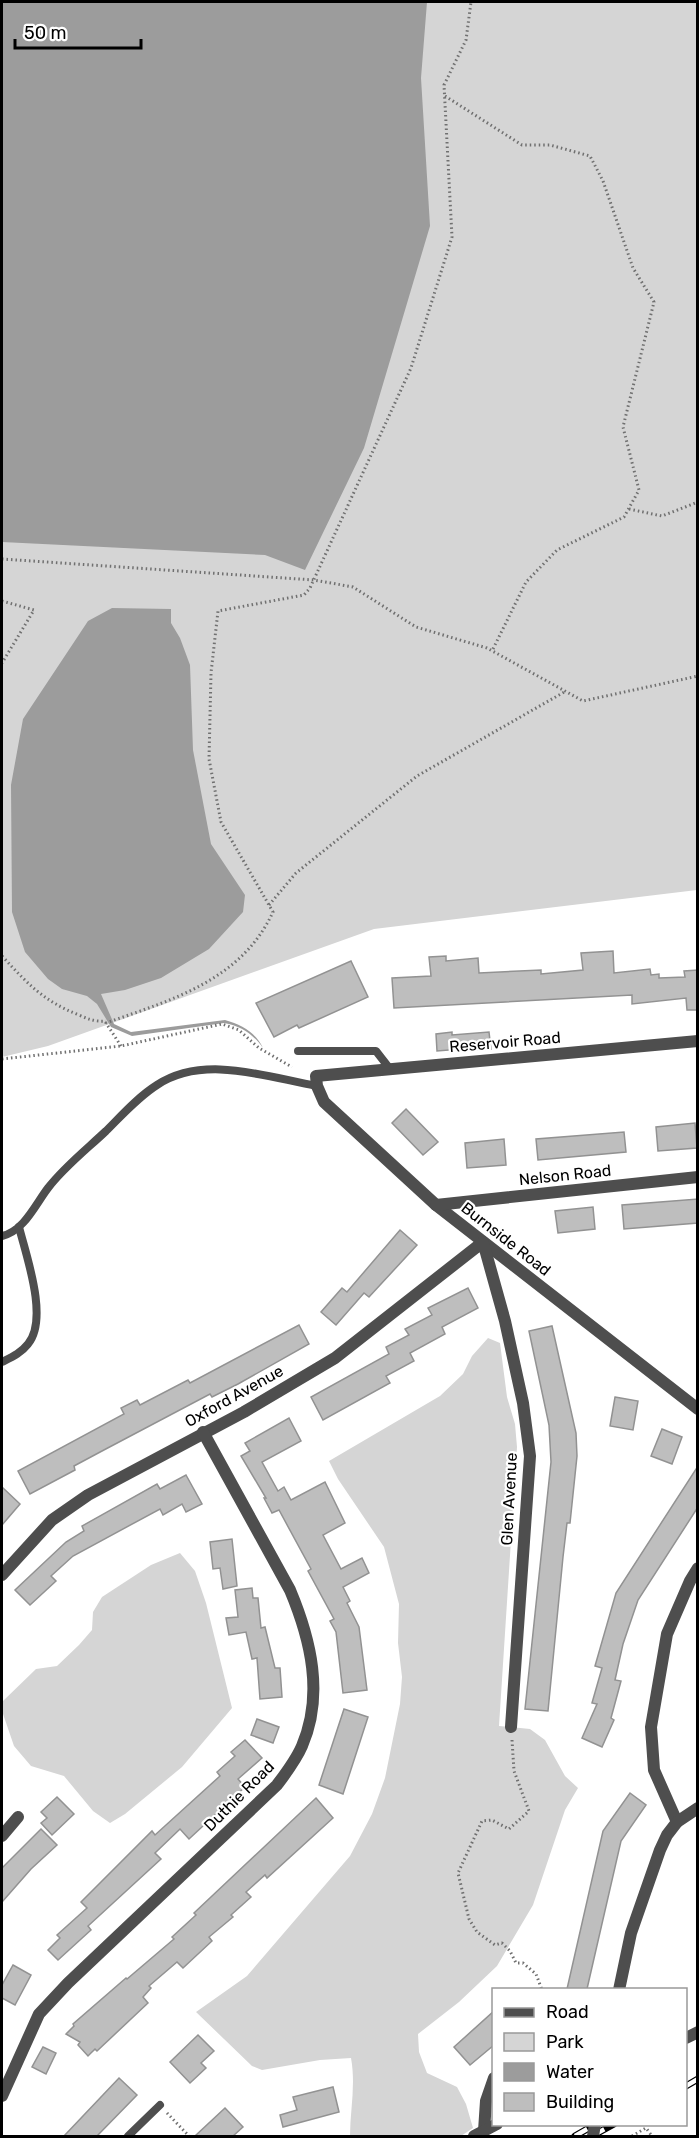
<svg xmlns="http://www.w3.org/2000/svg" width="699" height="2138" font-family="Rubik,sans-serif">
<rect width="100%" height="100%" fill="#fff"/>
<g fill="#d5d5d5">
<polygon points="2,2 697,2 697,890 374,929 48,1046 2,1057"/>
<path d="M 488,1338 L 500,1343 L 507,1397 L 515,1424 L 517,1447 L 499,1726 L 530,1729 L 545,1740 L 565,1776 L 578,1788 L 565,1810 L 533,1905 L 497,1966 L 459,2002 L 418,2034 L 419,2052 L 427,2073 L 457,2087 L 466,2104 L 473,2128 L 461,2136 L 350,2136 C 350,2110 356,2086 351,2058 L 320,2060 L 262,2070 L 252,2066 L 196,2012 L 247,1976 L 350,1856 L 372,1814 L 385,1778 L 400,1704 L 402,1677 L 398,1643 L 399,1604 L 384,1547 L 338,1479 L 329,1461 L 440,1396 L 463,1374 L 472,1356 Z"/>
<polygon points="180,1553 195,1571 206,1603 232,1708 182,1767 125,1814 110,1823 93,1811 64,1776 31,1766 14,1746 2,1711 2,1702 36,1669 57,1666 79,1645 92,1630 93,1612 102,1597 151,1565"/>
</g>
<g fill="#9c9c9c">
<polygon points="3,2 427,2 421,78 430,226 364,448 305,570 265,555 2,542 2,6"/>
<path d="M 112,608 L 171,609 L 171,623 L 180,638 L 190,665 L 193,750 L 211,844 L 245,895 L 243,912 L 209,949 L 161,978 L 125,990 L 101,994 L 114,1024 L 131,1032 L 225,1020 C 242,1025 255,1032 263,1048 C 253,1034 241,1026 224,1023 L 132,1036 L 111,1027 L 97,1004 L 87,996 L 62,989 L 48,979 L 25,952 L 12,912 L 11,785 L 23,719 L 88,621 Z"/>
</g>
<g fill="#bebebe" stroke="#929292" stroke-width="1.5">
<polygon points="613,951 614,973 650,969 651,975 659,974 659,978 685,977 684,971 698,970 698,1010 687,1010 686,998 632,1004 632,995 394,1008 392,978 431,976 429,957 446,956 446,961 478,958 479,973 541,970 541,974 583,970 581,953"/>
<polygon points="351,961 368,997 299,1028 297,1025 274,1037 256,1003"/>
<polygon points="452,1032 452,1035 489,1032 491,1049 475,1050 474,1048 437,1051 436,1034"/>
<polygon points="406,1109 438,1142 423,1155 392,1123"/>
<polygon points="695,1123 697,1148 658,1151 656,1127"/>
<polygon points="624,1132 626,1152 538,1160 536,1139"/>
<polygon points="504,1139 506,1165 467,1168 465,1143"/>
<polygon points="698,1199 698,1223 624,1229 622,1205"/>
<polygon points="593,1207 595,1229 558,1233 555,1211"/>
<polygon points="400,1230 417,1245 369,1297 364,1293 336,1325 321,1312 342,1288 347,1292"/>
<polygon points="468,1288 478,1308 442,1327 445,1334 410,1353 414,1361 386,1376 390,1383 323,1420 311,1397 389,1354 386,1347 409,1335 405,1329 432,1315 428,1308"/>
<polygon points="299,1325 309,1344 238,1384 212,1397 210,1394 102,1451 74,1466 75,1470 30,1494 18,1471 124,1414 121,1408 137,1400 140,1405 188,1380 190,1383"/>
<polygon points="552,1326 576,1433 577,1456 570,1523 567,1523 563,1557 548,1711 525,1709 551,1462 549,1425 529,1331"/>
<polygon points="615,1397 638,1401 633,1430 610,1426"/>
<polygon points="289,1418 301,1441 262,1462 278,1491 284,1487 291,1500 325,1482 345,1523 323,1535 341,1569 362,1558 369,1573 343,1587 350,1601 347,1603 359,1627 367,1690 343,1693 336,1632 330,1621 334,1619 308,1571 311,1569 279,1510 272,1513 264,1498 266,1498 241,1456 250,1451 245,1443"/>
<polygon points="662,1429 682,1437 672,1464 651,1456"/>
<polygon points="698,1466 698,1507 638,1600 623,1644 615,1680 621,1681 611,1718 614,1720 602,1747 582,1738 597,1704 592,1703 602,1668 595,1666 616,1593"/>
<polygon points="186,1475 202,1504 186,1512 182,1504 163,1515 160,1509 73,1556 51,1576 56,1581 30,1605 15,1590 66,1542 84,1531 82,1526 157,1484 160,1489"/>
<polygon points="2,1487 20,1504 2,1525"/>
<polygon points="232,1539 237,1586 223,1589 220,1568 213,1569 210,1542"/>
<polygon points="252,1588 253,1598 258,1598 261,1628 265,1627 275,1668 280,1668 282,1697 260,1699 257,1658 252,1659 246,1632 229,1635 226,1618 238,1617 235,1590"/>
<polygon points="344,1709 368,1717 343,1794 319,1785"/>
<polygon points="257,1719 279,1727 273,1743 251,1735"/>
<polygon points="245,1740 262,1758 238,1779 245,1787 189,1839 180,1829 155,1853 161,1859 88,1926 91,1930 58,1960 48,1950 60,1938 57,1935 87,1908 81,1902 152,1831 155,1835 220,1776 217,1772 235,1756 231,1752"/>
<polygon points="630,1793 646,1805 621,1841 587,1989 567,1989 603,1831"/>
<polygon points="57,1797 74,1814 52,1835 41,1823 47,1818 41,1812"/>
<polygon points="316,1798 333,1818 267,1878 265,1875 246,1892 251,1897 231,1915 233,1917 209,1937 212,1941 183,1968 177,1962 149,1986 151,1988 143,1997 148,2003 97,2051 95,2049 88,2056 78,2045 80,2042 66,2034 74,2026 73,2024 126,1978 127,1979 174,1939 172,1937 196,1915 194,1913"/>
<polygon points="41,1829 57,1845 31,1869 2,1902 2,1868"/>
<polygon points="13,1965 31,1975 15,2005 2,1998 2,1985"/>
<polygon points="494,2011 494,2045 470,2065 454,2047"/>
<polygon points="198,2035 214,2051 201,2063 206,2068 190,2083 170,2062"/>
<polygon points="43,2047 56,2053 46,2074 32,2067"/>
<polygon points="119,2078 137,2095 97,2136 64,2136"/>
<polygon points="333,2087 339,2112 283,2127 280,2115 297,2110 293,2097"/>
<polygon points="225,2108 243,2127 233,2136 195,2136"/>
</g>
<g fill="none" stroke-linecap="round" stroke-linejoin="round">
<g stroke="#707070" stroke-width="3" stroke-dasharray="1.5 3" stroke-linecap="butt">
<polyline points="445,96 522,145 550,145 590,156 603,181 633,268 654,302 623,427 639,490 624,517 557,550 526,582 492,651"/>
<polyline points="629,509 662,516 698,502"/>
<polyline points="2,559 314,580 353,587 416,627 487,648 583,701 698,676"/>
<polyline points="2,601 34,610 2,663"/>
<polyline points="269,905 296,873 417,776 566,691"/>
<path d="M 2,956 C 27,983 43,1001 79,1015 C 88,1019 95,1022 106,1021"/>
<path d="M 121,1046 L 106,1023 C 171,1000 241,981 273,912 L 221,822 L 209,759 L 211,673 L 218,611 L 304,595 L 310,588 L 411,368 L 452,237 L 444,85 L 466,40 L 471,2"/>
<polyline points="2,1059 121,1046 222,1024 239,1030 259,1048 292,1067"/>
<polyline points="512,1740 514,1771 529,1811 509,1829 492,1820 482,1821 458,1873 469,1919 477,1932 495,1945 502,1943 510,1951 516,1963 523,1963 536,1974 542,1990"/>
<polyline points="167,2113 189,2136"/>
<polyline points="632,2136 646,2128 652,2136"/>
</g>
<g stroke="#4e4e4e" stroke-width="8">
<polyline points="298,1051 376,1051 390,1069"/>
<path d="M 2,1236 C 24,1231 35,1205 48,1188 C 64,1167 87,1149 106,1131 C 122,1115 138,1097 157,1085 C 204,1054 266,1077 317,1086"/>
<path d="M 2,1362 C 12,1357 21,1353 28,1344 C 49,1319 26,1255 19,1227"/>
<polyline points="128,2136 160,2105"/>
</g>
<g stroke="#4e4e4e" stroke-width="12">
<polyline points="698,1041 316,1076 317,1086 324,1102 436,1205 698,1409"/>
<polyline points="436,1205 698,1177"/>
<polyline points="2,1575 52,1520 88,1495 244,1412 335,1358 483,1242 505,1321 523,1403 530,1456 511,1727"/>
<polyline points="677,1822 654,1770 651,1727 667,1634 690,1581 698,1568"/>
<polyline points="2,1836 18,1817"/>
<polyline points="619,1990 631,1933 660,1850 667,1835 677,1822 698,1808"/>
<polyline points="686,2038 698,2032"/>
<path d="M 2,2096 L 39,2014 L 68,1983 L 277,1785 C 286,1773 296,1760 302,1746 C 324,1695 311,1640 290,1590 L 203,1432"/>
<polyline points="484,2131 486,2101 494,2078"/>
<polyline points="474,2136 497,2124"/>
</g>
<g stroke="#000" stroke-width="7">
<g id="rail">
<polyline points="686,2086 698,2079"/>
<polyline points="575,2136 596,2124"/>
<polyline points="592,2136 614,2124"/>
</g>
</g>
<use href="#rail" stroke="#fff" stroke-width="4.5" stroke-dasharray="14" stroke-linecap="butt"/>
<polyline stroke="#4e4e4e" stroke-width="12" points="593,2136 595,2124"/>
</g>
<g text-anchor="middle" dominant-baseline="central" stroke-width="4.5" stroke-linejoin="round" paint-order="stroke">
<g font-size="16" fill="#000" stroke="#fff">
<text transform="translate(505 1042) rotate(-5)">Reservoir Road</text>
<text transform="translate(565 1175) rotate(-6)">Nelson Road</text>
<text transform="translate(506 1239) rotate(38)">Burnside Road</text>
<text transform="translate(234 1396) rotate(-29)">Oxford Avenue</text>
<text transform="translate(509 1499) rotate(-87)">Glen Avenue</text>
<text transform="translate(239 1796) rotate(-45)">Duthie Road</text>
</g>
</g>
<rect width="699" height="2138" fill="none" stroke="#000000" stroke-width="6"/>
<rect x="492" y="1988" width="195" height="138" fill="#ffffff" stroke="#999999" stroke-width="1.5"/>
<rect x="504" y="2008" width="30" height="9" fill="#4e4e4e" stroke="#999999" stroke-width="1.5"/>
<text x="546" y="2018" font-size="18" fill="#000000">Road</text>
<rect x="504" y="2033" width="30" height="18" fill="#d5d5d5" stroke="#999999" stroke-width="1.5"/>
<text x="546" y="2048" font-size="18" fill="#000000">Park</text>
<rect x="504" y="2063" width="30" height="18" fill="#9c9c9c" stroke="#999999" stroke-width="1.5"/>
<text x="546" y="2078" font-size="18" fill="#000000">Water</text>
<rect x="504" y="2093" width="30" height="18" fill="#bebebe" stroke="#999999" stroke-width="1.5"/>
<text x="546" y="2108" font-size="18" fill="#000000">Building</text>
<path d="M15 39v9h126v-9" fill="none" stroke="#000000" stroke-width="3"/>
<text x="24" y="39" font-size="18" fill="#000000" stroke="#ffffff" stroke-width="4.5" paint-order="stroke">50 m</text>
</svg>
